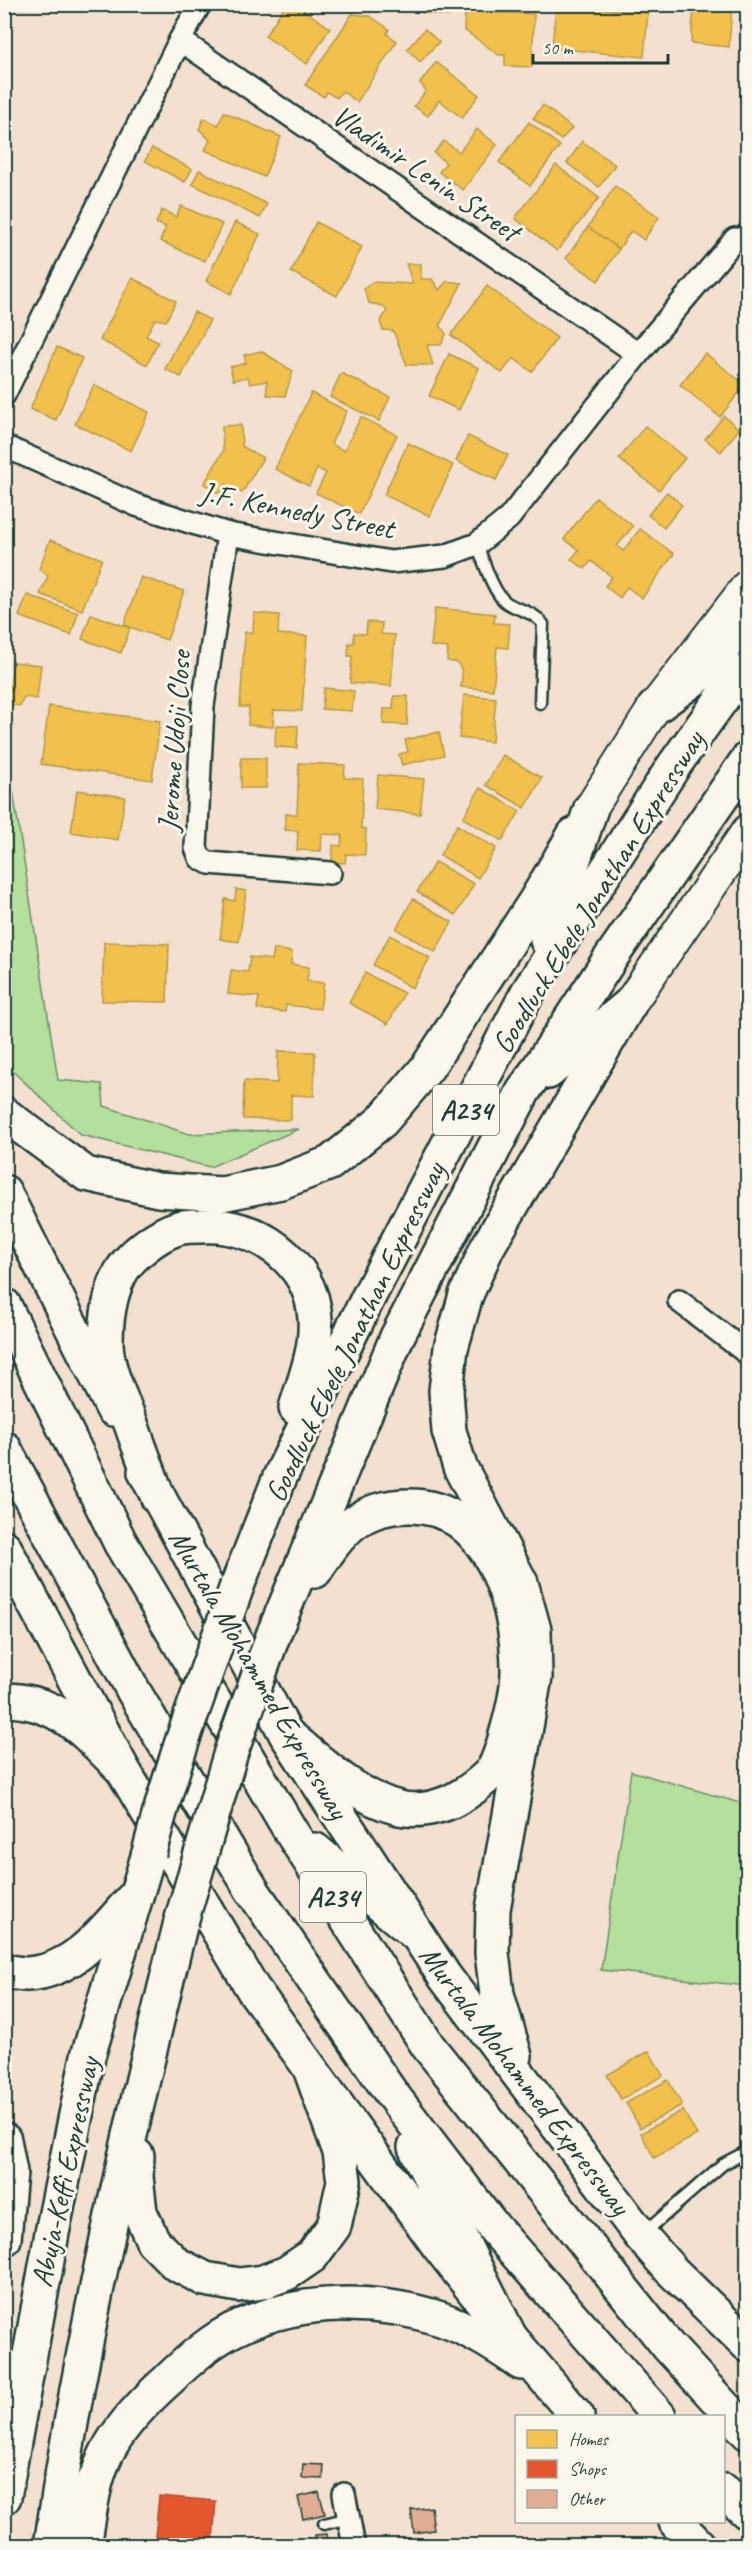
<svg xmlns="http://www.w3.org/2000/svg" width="752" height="2550" font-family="Caveat,sans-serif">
<rect width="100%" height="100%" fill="#f3e0d1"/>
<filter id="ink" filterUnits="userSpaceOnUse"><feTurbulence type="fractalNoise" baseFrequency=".0167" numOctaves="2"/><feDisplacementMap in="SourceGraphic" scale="12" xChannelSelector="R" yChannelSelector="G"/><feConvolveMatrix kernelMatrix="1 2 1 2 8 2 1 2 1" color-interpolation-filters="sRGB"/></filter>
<g filter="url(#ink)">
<g fill="#b4df9c" stroke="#6a8e68" stroke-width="1.5">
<polygon points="4,768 10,771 58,1080 102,1084 104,1106 189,1134 299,1129 210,1167 81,1135 5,1064"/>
<polygon points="631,1771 747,1805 747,1986 601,1970"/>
</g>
<g fill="#f2c14e" stroke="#b39946" stroke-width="1.5">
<polygon points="286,4 295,4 330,28 307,64 265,36"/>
<polygon points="407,4 451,4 449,16 406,10"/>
<polygon points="556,4 648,13 644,57 552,48"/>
<polygon points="694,4 732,4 729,47 691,43"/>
<polygon points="465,11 534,14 532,67 505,66 505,55 499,55 464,30"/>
<polygon points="352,14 370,16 389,29 387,34 397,41 357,102 342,91 337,98 327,92 324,97 305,85"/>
<polygon points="425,29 439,42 420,62 407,49"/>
<polygon points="436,62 479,95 462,118 439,100 428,116 414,106 426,91 420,83"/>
<polygon points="543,105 572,128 561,140 533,118"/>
<polygon points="224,112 281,137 264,177 205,150 210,140 199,129 204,118 218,125"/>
<polygon points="529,122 560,146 530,186 499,162"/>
<polygon points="477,129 497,145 463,190 439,172 446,163 434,153 444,141 459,152"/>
<polygon points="582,141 615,165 599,187 567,163"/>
<polygon points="152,148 192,169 185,182 145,161"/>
<polygon points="556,165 599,198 557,251 515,218"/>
<polygon points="199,170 267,204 260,218 192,184"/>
<polygon points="615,186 659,217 644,240 631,231 619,249 588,227"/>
<polygon points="181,206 222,224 205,261 160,241 166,227 156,223 162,210 176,217"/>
<polygon points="235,222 260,234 231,294 206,281"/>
<polygon points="316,222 362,247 337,296 291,272"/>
<polygon points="588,227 619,249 598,281 566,258"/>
<polygon points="406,264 421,264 421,279 432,279 439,290 447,281 462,283 440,325 446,334 441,345 427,345 433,365 407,365 393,331 383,330 380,322 387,311 383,306 369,303 364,289 372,282 413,284"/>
<polygon points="132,278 176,301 166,321 155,319 146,336 158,342 147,365 100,340"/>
<polygon points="487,286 557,338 532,372 513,358 502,373 451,335"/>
<polygon points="194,312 210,320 181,377 165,369"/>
<polygon points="57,347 82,358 56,420 30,409"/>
<polygon points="261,351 293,371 285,396 267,395 267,381 250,384 248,377 233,380 230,367 246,363 244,355"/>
<polygon points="705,353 745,385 720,417 680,385"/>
<polygon points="449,354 479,368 459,410 429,396"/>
<polygon points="341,373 390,397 379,421 330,397"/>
<polygon points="94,385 149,412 131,451 75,424"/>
<polygon points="311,393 347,411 331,444 344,451 361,417 397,435 359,514 316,493 326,473 317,469 309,486 275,469"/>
<polygon points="724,416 739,429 721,452 705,439"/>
<polygon points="241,425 242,446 263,458 242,493 226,484 220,494 204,484 223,451 222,426"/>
<polygon points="645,426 685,458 659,490 619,459"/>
<polygon points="468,436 508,455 496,480 456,461"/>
<polygon points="408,443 453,465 430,516 384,495"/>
<polygon points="667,492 682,505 664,528 648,515"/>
<polygon points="596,497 633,526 617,546 623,551 640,529 674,554 642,598 627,587 620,598 605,586 612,577 591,561 585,569 571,559 579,550 564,539"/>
<polygon points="50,540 102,559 82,610 40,594 48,576 39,569"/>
<polygon points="141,577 184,591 167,640 124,625"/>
<polygon points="27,595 78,613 71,635 19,616"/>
<polygon points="435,608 495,614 494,623 510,624 508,648 497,647 493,690 461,687 462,672 458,663 447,661 448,648 431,646"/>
<polygon points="254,613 279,615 278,634 307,636 302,711 274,710 273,727 248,725 249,707 240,707 245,632 253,632"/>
<polygon points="91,614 130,628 121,653 82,639"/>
<polygon points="367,622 382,623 381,634 395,635 391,686 350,683 352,656 348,656 349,643 354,643 354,633 366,634"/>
<polygon points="13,662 41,665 37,699 24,697 20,706 8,704"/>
<polygon points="324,688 354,691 352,711 322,709"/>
<polygon points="464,695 496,698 492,742 459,738"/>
<polygon points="394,696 408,696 407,725 383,724 384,709 393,709"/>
<polygon points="49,706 160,721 152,780 41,764"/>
<polygon points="276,725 298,726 297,748 275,747"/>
<polygon points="439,732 444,755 402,765 399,754 408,752 405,740"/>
<polygon points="503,755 542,778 525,808 486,785"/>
<rect x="241" y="758" width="25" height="30"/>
<polygon points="299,763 345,765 344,778 363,779 361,828 366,829 365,855 346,854 345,863 332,862 333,845 341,846 342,835 322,834 321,851 297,850 298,831 285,830 286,814 297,814"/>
<polygon points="378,775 424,779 420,814 375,809"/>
<polygon points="480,788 520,811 502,841 463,818"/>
<polygon points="77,790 125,797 118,840 71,832"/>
<polygon points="457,825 496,848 478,878 440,855"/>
<polygon points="435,862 474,884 456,915 417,892"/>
<polygon points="236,889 246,891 239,942 220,939 225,899 235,901"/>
<polygon points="413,899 452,922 435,952 396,929"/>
<polygon points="390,935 430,958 412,988 373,965"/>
<polygon points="104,942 169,944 167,1002 102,1001"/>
<polygon points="274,949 292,952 291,964 309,967 307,981 324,983 320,1009 286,1005 285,1012 257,1009 259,997 228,994 231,970 248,972 250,957 272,960"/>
<polygon points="365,973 404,993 388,1024 349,1003"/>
<polygon points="278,1051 315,1052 314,1096 291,1095 291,1120 243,1119 244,1081 277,1083"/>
<polygon points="649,2051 663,2076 621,2099 607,2075"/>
<polygon points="668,2080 682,2105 640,2128 626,2103"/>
<polygon points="683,2110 697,2135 654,2158 641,2133"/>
</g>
<polygon fill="#e4572e" stroke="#a94f30" stroke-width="1.5" points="159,2496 216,2501 213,2542 180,2539 179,2546 154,2546"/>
<g fill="#e0ac93" stroke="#1f3d34" stroke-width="1.5">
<polygon points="303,2464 324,2465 323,2479 302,2478"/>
<polygon points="319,2492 325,2514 303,2519 298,2497"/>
<polygon points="431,2507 434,2530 414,2533 411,2510"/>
<polygon points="327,2534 329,2546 316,2546 315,2535"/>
</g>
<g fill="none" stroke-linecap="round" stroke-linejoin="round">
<g stroke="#1f3d34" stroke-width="15">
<g id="service">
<polyline points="735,239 748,226"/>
<path d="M 477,544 C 483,559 493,594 507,603 C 520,611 533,611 543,624 L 540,703"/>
<polyline points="643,2234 723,2164 748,2151"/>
<polyline points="324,2524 349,2518"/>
</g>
</g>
<g stroke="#1f3d34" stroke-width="26">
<g id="minor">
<polyline points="180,40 638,354"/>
<polyline points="4,395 180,40 200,4"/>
<polyline points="4,446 136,505 228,534 391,562 445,556 477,544 509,518 638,354 735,239"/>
<polyline points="228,534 203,706 196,848 200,858 209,863 330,873"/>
<polyline points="679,1301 748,1354"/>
<polyline points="344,2494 354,2546"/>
</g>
</g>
<g stroke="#1f3d34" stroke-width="36">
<g id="primary">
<polyline points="591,808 654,708 748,586"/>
<polyline points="629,1005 748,831"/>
</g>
</g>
<g stroke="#1f3d34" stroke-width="38">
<g id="trunk">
<polyline points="4,1114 86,1174 158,1190 222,1194 281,1182 330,1163 382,1121 427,1068 536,900 574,835"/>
<polyline points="4,1192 113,1409"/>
<polyline points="145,1472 286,1734 445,1977 641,2236 671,2270 748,2345"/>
<polyline points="4,1547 123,1770 253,1989 438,2245 510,2337 577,2416"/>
<polyline points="515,2056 497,1994 492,1953 493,1909 535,1677 534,1630 521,1583 460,1467 449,1431 446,1391 451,1348 466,1295 487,1248 627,1008"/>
<polyline points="4,2140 10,2172 4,2239"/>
<polyline points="676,2522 699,2546"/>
<path d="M 84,2546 C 90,2512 93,2475 111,2445 C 125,2421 148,2398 168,2380 C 190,2359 213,2338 241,2326 C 303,2298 377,2298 441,2319 C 470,2329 497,2346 521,2363"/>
</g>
</g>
<g stroke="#1f3d34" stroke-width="38">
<g id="motorway">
<polyline points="654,708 723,658 748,636"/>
<polyline points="547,940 591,808"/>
<polyline points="548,1072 629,1005"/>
<polyline points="4,1305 120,1542 290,1830 428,2046 668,2346 748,2433"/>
<polyline points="4,1448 134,1692 252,1890 391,2093 495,2229 659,2416"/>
<path d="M 158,1498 C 149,1472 139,1447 130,1421 C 120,1396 107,1370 106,1343 C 106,1321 110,1295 119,1276 C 128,1256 158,1234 178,1228 C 185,1226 194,1226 201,1226 C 255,1222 312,1261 315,1319 C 317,1350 305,1378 296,1408"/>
<polyline points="237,1586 280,1477 370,1294 528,992 675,764 748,662"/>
<polyline points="274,1633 397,1337 523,1092 610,959 748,759"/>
<path d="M 4,1700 C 60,1700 86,1734 123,1770"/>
<path d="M 286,1734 C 320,1761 355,1797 399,1808 C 416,1812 436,1808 452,1801 C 467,1793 481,1784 492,1771 C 500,1760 504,1742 508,1728 C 513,1710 518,1689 518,1670 C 518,1605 490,1506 410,1506 C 359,1506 341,1531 315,1571"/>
<polyline points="315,1850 417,1935"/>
<path d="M 4,1971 C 12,1972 20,1974 28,1974 C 74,1971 103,1932 131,1900"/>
<polyline points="415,2147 510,2337"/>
<polyline points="137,2156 136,2177 140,2212 153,2241 176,2264 205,2279 239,2285 263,2282 287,2273 312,2256 334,2226 344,2181 340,2152 311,2071"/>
<polyline points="724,2491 748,2513"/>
<polyline points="4,2497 52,2233 88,2056 149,1853"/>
<path d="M 51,2546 C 82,2335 130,2128 181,1922"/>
<polyline points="62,2546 96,2478"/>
</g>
</g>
<use href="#service" stroke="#fbf7ec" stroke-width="10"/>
<use href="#minor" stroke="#fbf7ec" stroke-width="21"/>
<use href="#primary" stroke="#fbf7ec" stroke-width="32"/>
<use href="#trunk" stroke="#fbf7ec" stroke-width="33"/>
<use href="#motorway" stroke="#fbf7ec" stroke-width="33"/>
<g stroke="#1f3d34" stroke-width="38" stroke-linecap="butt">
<g id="motorway-bridge">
<path d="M 149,1853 C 172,1762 206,1674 237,1586"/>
<polyline points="181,1922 231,1752 274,1633"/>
</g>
</g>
<use href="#motorway-bridge" stroke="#fbf7ec" stroke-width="33"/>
</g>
</g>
<g text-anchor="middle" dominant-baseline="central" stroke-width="6" stroke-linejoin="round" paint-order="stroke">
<g fill="#fbf7ec" stroke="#61756b" stroke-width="1.5">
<rect x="433" y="1085" width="66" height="50" rx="4.5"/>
<rect x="300" y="1872" width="66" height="50" rx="4.5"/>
</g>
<g font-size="28" font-weight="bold" fill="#1f3d34">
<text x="466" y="1110">A234</text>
<text x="333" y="1897">A234</text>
</g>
<g font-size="30" fill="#1f3d34" stroke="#fbf7ec">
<text transform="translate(426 173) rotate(34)">Vladimir Lenin Street</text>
<text transform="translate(297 510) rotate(11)">J.F. Kennedy Street</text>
<text transform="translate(174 741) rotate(-86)">Jerome Udoji Close</text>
<text transform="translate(598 892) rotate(-58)">Goodluck Ebele Jonathan Expressway</text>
<text transform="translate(355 1332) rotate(-64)">Goodluck Ebele Jonathan Expressway</text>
<text transform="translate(259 1674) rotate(60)">Murtala Mohammed Expressway</text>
<text transform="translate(525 2080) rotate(53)">Murtala Mohammed Expressway</text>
<text transform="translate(65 2172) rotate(-78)">Abuja-Keffi Expressway</text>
</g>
</g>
<rect width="752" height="2550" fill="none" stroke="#fbf7ec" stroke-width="24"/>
<rect x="12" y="12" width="728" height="2526" fill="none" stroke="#1f3d34" stroke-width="2" filter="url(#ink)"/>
<rect x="515" y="2415" width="210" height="108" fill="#fbf7ec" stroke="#a3ada2" stroke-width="1.5"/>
<rect x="527" y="2430" width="30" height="18" fill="#f2c14e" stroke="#a3ada2" stroke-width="1.5"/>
<text x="569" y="2445" font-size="18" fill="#1f3d34">Homes</text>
<rect x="527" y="2460" width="30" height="18" fill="#e4572e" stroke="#a3ada2" stroke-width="1.5"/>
<text x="569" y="2475" font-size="18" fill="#1f3d34">Shops</text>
<rect x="527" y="2490" width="30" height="18" fill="#e0ac93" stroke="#a3ada2" stroke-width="1.5"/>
<text x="569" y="2505" font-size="18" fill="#1f3d34">Other</text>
<path d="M533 54v9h135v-9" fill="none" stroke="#1f3d34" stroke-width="3"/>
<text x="542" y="54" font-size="18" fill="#1f3d34" stroke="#fbf7ec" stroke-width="4.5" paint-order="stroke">50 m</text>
</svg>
